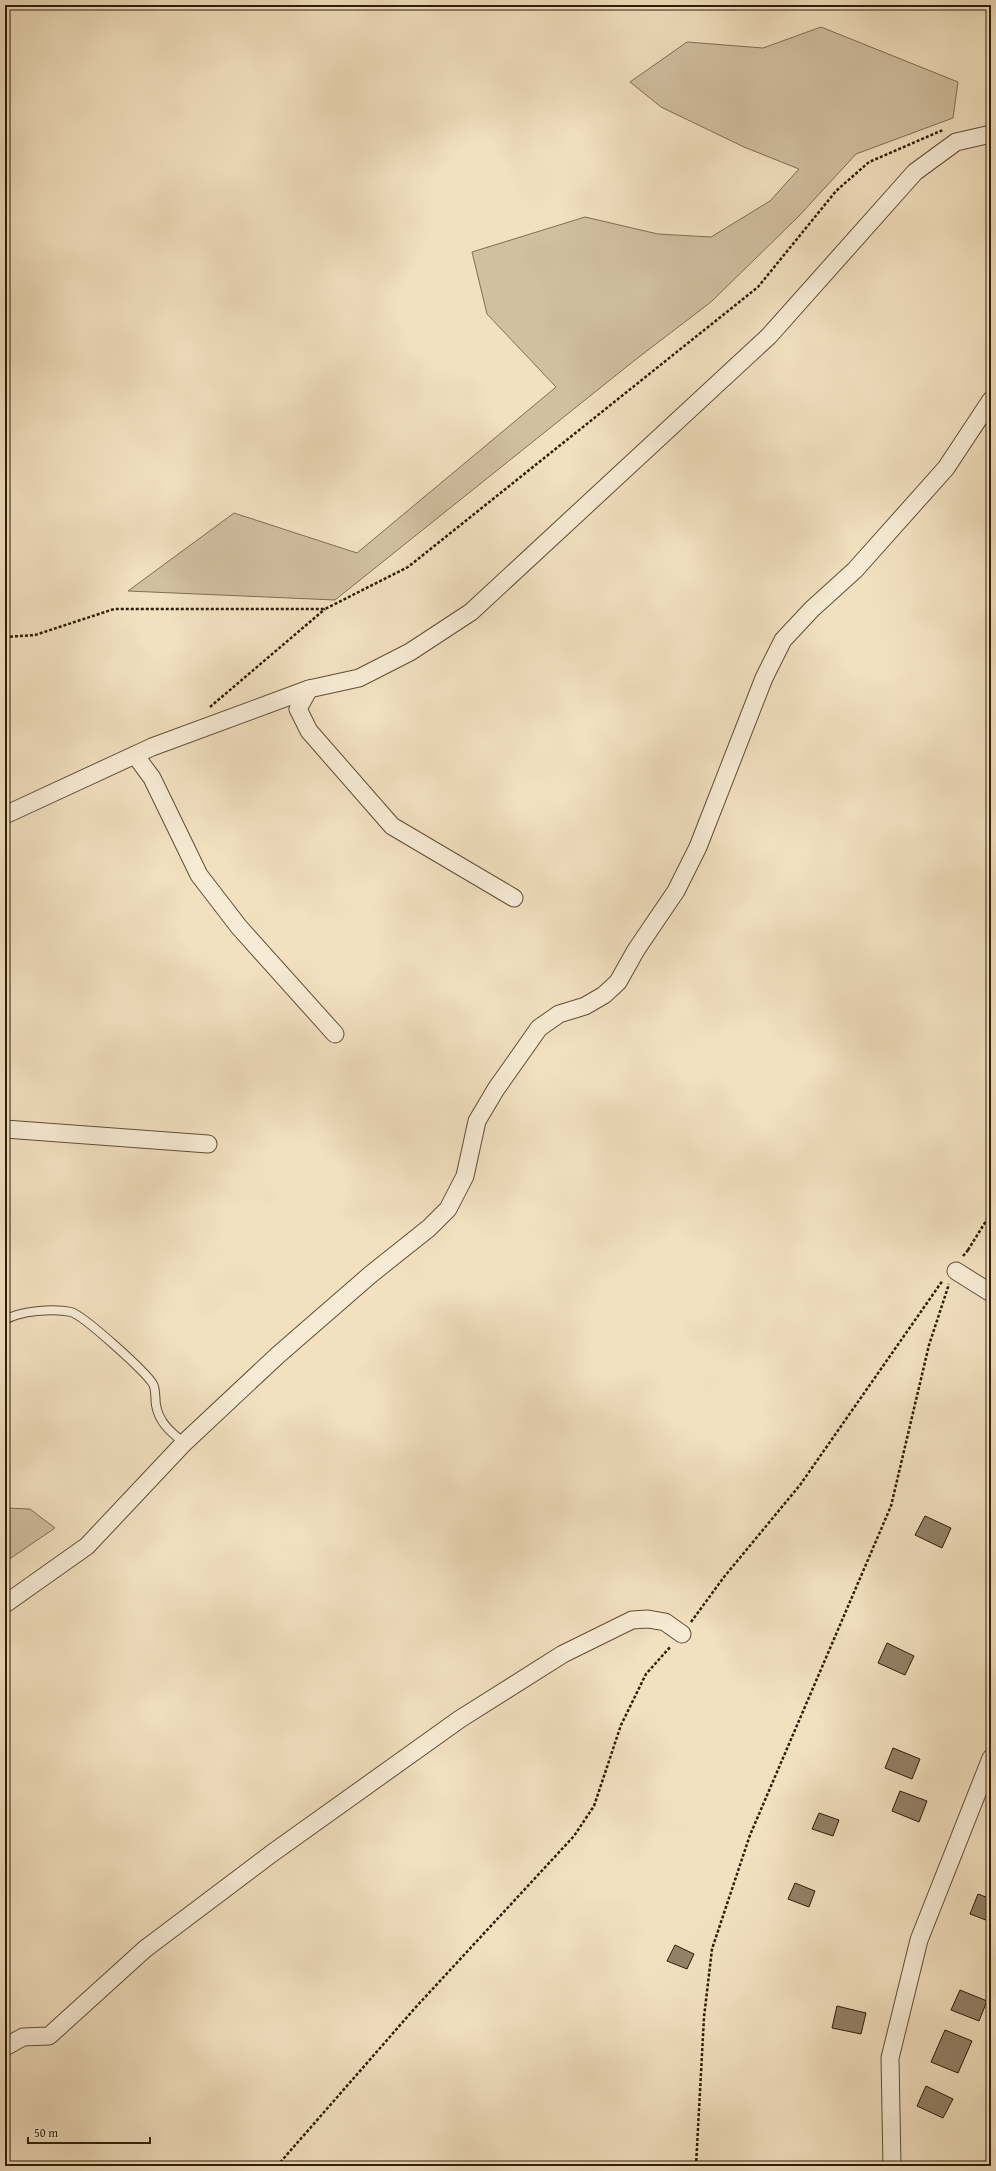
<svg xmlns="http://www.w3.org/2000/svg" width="996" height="2171" font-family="'Gentium Book Plus',serif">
<rect width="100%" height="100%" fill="#f2e0bf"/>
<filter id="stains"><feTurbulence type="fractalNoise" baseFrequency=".005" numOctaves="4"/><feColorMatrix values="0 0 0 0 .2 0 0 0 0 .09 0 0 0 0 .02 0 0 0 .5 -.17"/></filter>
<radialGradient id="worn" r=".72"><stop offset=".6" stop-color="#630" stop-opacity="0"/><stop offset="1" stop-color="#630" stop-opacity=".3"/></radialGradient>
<g fill="#d1bfa0" stroke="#806e54">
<polygon points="821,27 958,82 953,118 856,154 799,216 711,302 635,360 335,600 128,591 234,513 357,553 556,387 487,314 472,252 585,217 658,234 711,237 770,201 799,169 744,147 661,107 630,82 687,42 763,48"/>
<polygon points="5,1508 30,1509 55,1528 5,1562"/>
</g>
<g fill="#948268" stroke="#2e1d09">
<polygon points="925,1516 951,1528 942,1548 915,1535"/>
<polygon points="887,1643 914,1656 905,1675 878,1663"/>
<polygon points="893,1748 920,1759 912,1779 885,1768"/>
<polygon points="900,1791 927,1801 919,1822 892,1811"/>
<polygon points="819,1813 839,1820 833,1836 812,1829"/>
<polygon points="795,1883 815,1891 809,1907 788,1899"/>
<polygon points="978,1894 991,1899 991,1922 970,1914"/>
<polygon points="675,1945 694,1954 687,1969 667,1961"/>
<polygon points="960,1990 987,2001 979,2021 951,2010"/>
<polygon points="837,2006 866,2013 861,2034 832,2028"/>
<polygon points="945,2030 972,2041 958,2073 931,2062"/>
<polygon points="926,2086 953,2099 943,2118 917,2106"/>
</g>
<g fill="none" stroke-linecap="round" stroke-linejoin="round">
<g stroke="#5f4e36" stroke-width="10">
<path id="service" d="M 5,1320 C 19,1311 54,1308 71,1312 C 83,1315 145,1371 153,1384 C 156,1389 155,1399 156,1405 C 159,1423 171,1432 184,1443"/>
</g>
<g stroke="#5f4e36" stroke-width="19">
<g id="minor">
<polyline points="309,689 298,709 309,731 392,826 514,898"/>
<polyline points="135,755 152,778 199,875 239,927 335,1034"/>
<polyline points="5,815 152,747 309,689 359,678 410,652 471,612 769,336 915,172 956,142 991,134"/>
<polyline points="5,1129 208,1144"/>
<polyline points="956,1271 991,1293"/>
<polyline points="5,1604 87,1546 184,1443 278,1355 370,1275 429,1228 448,1209 465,1176 477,1121 496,1089 539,1028 559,1014 585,1006 604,995 618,982 636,950 676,891 698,847 764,678 783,640 812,609 855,570 946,468 991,400"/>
<polyline points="5,2047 23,2037 49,2036 145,1949 271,1854 460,1719 563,1654 632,1620 648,1619 665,1622 682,1634"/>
<polyline points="892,2166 890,2058 919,1940 991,1758"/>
</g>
</g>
<g stroke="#2e1d09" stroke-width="2.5" stroke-dasharray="3 2" stroke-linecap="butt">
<polyline points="5,637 35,635 114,609 325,609 408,567 758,287 836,191 869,162 943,130"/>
<polyline points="210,707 325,609"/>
<polyline points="968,1250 991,1213"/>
<polyline points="963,1256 969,1249"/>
<polyline points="691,1622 724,1577 800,1485 943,1280"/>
<polyline points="277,2166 415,2008 574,1836 594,1806 621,1725 646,1674 671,1646"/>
<polyline points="696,2166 704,2017 712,1949 750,1835 891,1506 929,1345 949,1284"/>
</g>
<use href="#service" stroke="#f7ebd5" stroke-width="8"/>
<use href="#minor" stroke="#f7ebd5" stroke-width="17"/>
</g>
<rect width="996" height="2171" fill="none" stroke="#f2e0bf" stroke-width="20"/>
<rect x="6" y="6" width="984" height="2159" fill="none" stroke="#2e1d09" stroke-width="2"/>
<rect x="10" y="10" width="976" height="2151" fill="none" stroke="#2e1d09"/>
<path d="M28 2137v6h122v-6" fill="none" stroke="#2e1d09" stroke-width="2"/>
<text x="34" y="2137" font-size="12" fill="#2e1d09" stroke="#f7ebd5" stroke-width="3" paint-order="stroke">50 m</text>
<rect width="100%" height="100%" filter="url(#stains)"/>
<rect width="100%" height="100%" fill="url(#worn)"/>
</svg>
